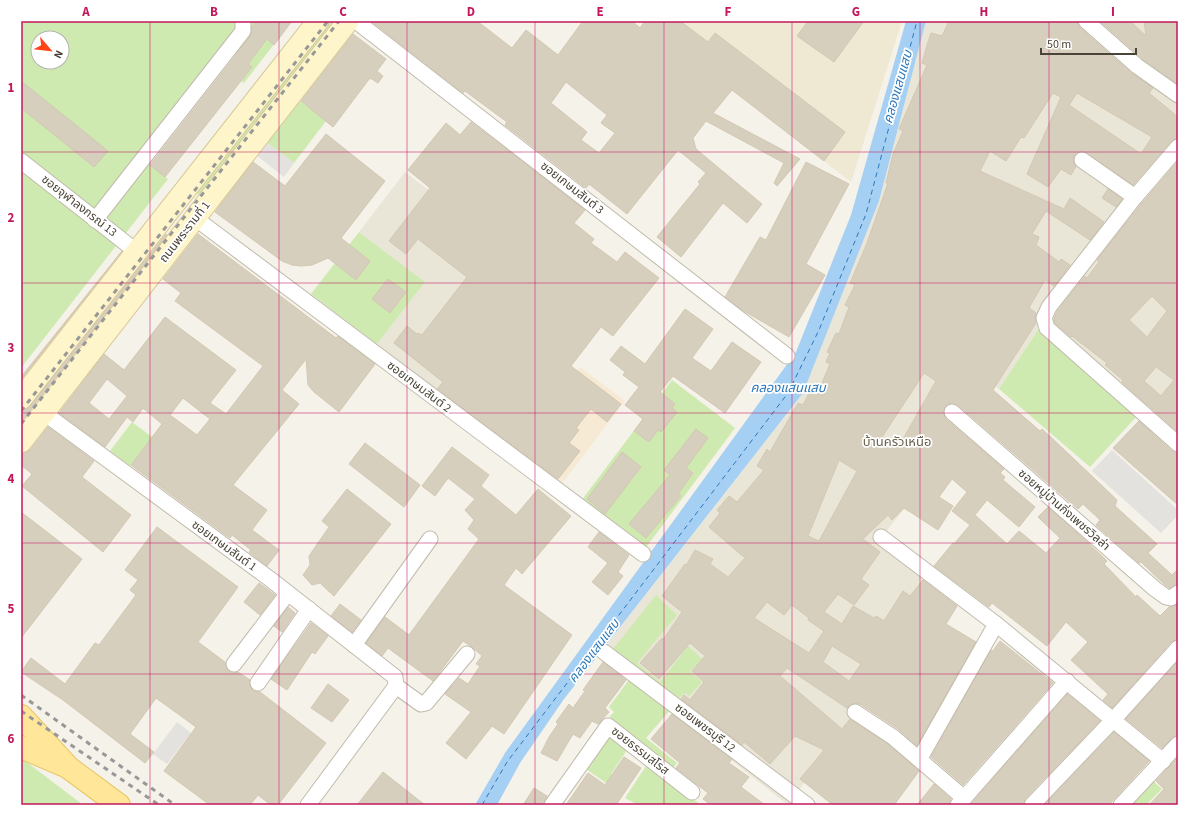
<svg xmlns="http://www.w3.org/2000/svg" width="1199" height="826" font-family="'Source Sans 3','Noto Sans Thai',sans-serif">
<rect width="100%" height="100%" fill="#f5f2ea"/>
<g fill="#e9e5d7">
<polygon points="926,21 1178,21 1178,152 1120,218 1178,264 1178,399 1131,410 1040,327 999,389 979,373 916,450 938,466 885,533 939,575 858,708 788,805 599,655 803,393 879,201"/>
<polygon points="405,172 531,268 437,390 377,344 425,282 359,232"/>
</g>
<polygon fill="#f7ead5" points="580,367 625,401 561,485 516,451"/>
<polygon fill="#efe8d3" points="642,21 902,21 851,182 686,55"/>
<g fill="#ceeab1" fill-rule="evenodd">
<path d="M 21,21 L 292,21 L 244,83 L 241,81 L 252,67 L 232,51 L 148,163 L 168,179 L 21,368 ZM 38,38 L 62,38 L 62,62 L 38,62 Z"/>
<polygon points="323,21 341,21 203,198 191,189"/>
<polygon points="299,100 326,121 294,163 266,142"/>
<polygon points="359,232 425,282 377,344 311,294"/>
<polygon points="1040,327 1137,416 1090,467 999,389"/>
<polygon points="672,380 735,428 644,550 581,501"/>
<polygon points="132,422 152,437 130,466 110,451"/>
<polygon points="656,595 677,615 637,663 660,682 688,646 702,659 690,671 702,682 689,696 685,693 675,701 610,653"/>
<polygon points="631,677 672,708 646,738 677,763 670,771 606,721 614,712 609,707"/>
<polygon points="608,730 629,747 611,774 623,783 615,789 583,767"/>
<polygon points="24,760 83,805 21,805 21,764"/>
<polygon points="648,763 701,805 638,805 625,798"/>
<polygon points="1151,779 1162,789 1148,803 1150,805 1127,805"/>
</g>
<g fill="#e4e2de">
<polygon points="266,142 294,163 284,177 256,155"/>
<polygon points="1112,450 1178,510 1178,515 1161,533 1092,471"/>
<polygon points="177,722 191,733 167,764 153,754"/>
</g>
<polygon fill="#a5d0f3" points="906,21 926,21 879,201 803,393 564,699 520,763 497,805 475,805 505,753 796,352 851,215"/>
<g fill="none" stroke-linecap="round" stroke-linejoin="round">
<polyline stroke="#2b78ba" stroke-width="1" stroke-dasharray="5 4" stroke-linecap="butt" points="482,805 507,762 788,393 819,330 866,214 917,21"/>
</g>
<g fill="#d7cfbe" stroke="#d3c7b1" fill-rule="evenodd">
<polygon points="257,21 292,21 274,45 267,39 248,64 252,67 165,177 150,165 250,37 252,27"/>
<path d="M 371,21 L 477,21 L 512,48 L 526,30 L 558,55 L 583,21 L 632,21 L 640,28 L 645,21 L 680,21 L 708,42 L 715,33 L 845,132 L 824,161 L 732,90 L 713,113 L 800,159 L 777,186 L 774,183 L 784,163 L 706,121 L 693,138 L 696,149 L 762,204 L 747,223 L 723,203 L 681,257 L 657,237 L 700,184 L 698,182 L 706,173 L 678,150 L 627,214 L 589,184 L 586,188 L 505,125 L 507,122 L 465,91 L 463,93 ZM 566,82 L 607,115 L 601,123 L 615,133 L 599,153 L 581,140 L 587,132 L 551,103 Z"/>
<polygon points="808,21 864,21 834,62 797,36"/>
<path d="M 949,21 L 1077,21 L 1080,28 L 1131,73 L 1153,88 L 1149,93 L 1178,117 L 1178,138 L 1171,141 L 1133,185 L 1082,151 L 1074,155 L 1073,160 L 1076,166 L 1071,175 L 1061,169 L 1048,187 L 1027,174 L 1061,97 L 1053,93 L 1024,138 L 1021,137 L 1006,161 L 990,151 L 980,171 L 1064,209 L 1070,198 L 1104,222 L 1090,240 L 1046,211 L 1032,234 L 1039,237 L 1036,245 L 1059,262 L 1061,259 L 1070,265 L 1054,286 L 1045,280 L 1029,308 L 1036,313 L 1036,323 L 993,390 L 1040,431 L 1042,429 L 1054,440 L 1117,500 L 1115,506 L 1157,544 L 1148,553 L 1172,575 L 1178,569 L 1178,584 L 1169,588 L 1164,584 L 1141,562 L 1139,563 L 1096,525 L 1100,520 L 1083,504 L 1078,509 L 958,405 L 949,404 L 943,411 L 946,419 L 1004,469 L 1000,473 L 1005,477 L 1003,480 L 1035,507 L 1019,527 L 987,500 L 975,515 L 1007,544 L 1019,531 L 1046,553 L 1060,538 L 1038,517 L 1048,507 L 1087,542 L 1107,561 L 1104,564 L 1136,597 L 1137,595 L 1160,616 L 1169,607 L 1178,604 L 1178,639 L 1171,642 L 1112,708 L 1103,700 L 1108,694 L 1071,660 L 1088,642 L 1066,622 L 1047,646 L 992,603 L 989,607 L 934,566 L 953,543 L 954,544 L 970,525 L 952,511 L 967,492 L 952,479 L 939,497 L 953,506 L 938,530 L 904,508 L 892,520 L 888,515 L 863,539 L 880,552 L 861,579 L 869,585 L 854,605 L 838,594 L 824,612 L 842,624 L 853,606 L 874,618 L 876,616 L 884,621 L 903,591 L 910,596 L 923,580 L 957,606 L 946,624 L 976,642 L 917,746 L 898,729 L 860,704 L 851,704 L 847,708 L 787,668 L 780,676 L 842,729 L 850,719 L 888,744 L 919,771 L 894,805 L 833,805 L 800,779 L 824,750 L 795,736 L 770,764 L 744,742 L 742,745 L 681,699 L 684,695 L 690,700 L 704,682 L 692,671 L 705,656 L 690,643 L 659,679 L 640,663 L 662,638 L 663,640 L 682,612 L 662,596 L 685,564 L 686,566 L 695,550 L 713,559 L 710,564 L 728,577 L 745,558 L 709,527 L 720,513 L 717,510 L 729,496 L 737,502 L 764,470 L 757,466 L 767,449 L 770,452 L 798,403 L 803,405 L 812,387 L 819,390 L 830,364 L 826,362 L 830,353 L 827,352 L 836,333 L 839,334 L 849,307 L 845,305 L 855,285 L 850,283 L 867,243 L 888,183 L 886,183 L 893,154 L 903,131 L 899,129 L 927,65 L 922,63 L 928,42 L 931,33 L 942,36 ZM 1077,93 L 1152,137 L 1141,154 L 1069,105 ZM 924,373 L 936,381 L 899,446 L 882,437 ZM 839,460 L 857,471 L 819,541 L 808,536 ZM 767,602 L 784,615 L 792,605 L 809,618 L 808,620 L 824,631 L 809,653 L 754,618 ZM 832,646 L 861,664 L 849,681 L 823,662 Z"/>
<polygon points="1100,21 1130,21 1146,36 1144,21 1174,21 1178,24 1178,84 1143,59"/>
<polygon points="353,34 386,59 377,71 383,76 378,83 370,78 333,127 301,101"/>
<polygon points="21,81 108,151 94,167 21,108"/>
<polygon points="471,122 585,210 574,223 594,239 591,243 617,262 625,252 659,278 613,336 601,327 571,366 621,404 607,422 591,409 576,428 579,430 569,443 580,451 558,479 437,389 443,382 394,343 407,326 417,334 418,333 422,335 467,277 418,239 406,254 389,241 430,188 408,170 446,123 460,135"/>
<polygon points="326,134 385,181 341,238 370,261 356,280 328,258 312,265 301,266 292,265 282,261 215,212 253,162 285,186"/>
<path d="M 1178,161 L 1178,432 L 1122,382 L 1123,380 L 1105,365 L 1107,363 L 1072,336 L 1071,337 L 1055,323 L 1054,319 L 1057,312 L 1085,276 L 1087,278 L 1099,262 L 1097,260 L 1142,203 ZM 1152,296 L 1167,311 L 1147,337 L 1129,320 ZM 1156,367 L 1174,380 L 1161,396 L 1144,381 Z"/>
<polygon points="806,162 849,184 806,264 825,275 789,337 742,310 725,297 760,237 766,240"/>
<polygon points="1108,189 1122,199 1116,207 1102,198"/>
<polygon points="166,234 167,235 21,422 21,411 30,406"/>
<path d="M 198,234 L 336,338 L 338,336 L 375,364 L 339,412 L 314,392 L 308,385 L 306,359 L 282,390 L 299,404 L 233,485 L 267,510 L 252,530 L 279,550 L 267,566 L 249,552 L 251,550 L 232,535 L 230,538 L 131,465 L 162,424 L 143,408 L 133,422 L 127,417 L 105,447 L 59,413 L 104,354 L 124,370 L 165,317 L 236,370 L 210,403 L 226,414 L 263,366 L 175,301 L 181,293 L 163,279 ZM 107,379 L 127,396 L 109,419 L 89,403 ZM 183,398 L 210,419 L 197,435 L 170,415 Z"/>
<polygon points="122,251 21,380 21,377"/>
<polygon points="388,279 406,292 390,313 372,299"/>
<polygon points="685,309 713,329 692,358 711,371 732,342 761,362 725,413 673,376 660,392 675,404 672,408 677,412 661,432 658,430 649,442 634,431 643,419 625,405 639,387 623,375 625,372 610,360 621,346 645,364"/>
<polygon points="1139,421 1172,451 1178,453 1178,505 1113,448"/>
<polygon points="48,427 94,461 82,477 131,515 103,552 22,486 32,474 21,465 21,454 30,450"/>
<polygon points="696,429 708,438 686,468 693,473 678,494 681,496 646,538 629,524 670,475 664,470"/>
<polygon points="365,443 420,485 404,507 349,464"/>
<polygon points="452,447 489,475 481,486 516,515 538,489 571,516 522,574 516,568 504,585 572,635 504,734 492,726 466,759 446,743 471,712 445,694 459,678 468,684 480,666 476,664 482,656 472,647 463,641 433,681 388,648 382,656 366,643 385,617 409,635 479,539 468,529 474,520 465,510 475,499 448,478 435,496 422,486"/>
<polygon points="622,452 641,467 605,514 587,499"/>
<polygon points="347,489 391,524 334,596 320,583 312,585 303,575 310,565 309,556 329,527 322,521"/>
<polygon points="21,512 82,559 21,638"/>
<polygon points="157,527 238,587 198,642 225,662 228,671 233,673 238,672 250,680 250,686 253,690 260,692 326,743 278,805 271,805 258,795 250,805 210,805 164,771 196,727 156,698 130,734 154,752 145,763 63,700 21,672 31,658 65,684 95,643 99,645 136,595 130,590 138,580 125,570"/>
<polygon points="599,532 629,555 618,572 623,576 608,595 592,582 608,563 588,547"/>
<polygon points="259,583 275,595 260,615 244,602"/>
<polygon points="340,604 361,620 352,632 331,616"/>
<polygon points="288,607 295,613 282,632 274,626"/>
<polygon points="311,623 328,636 315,654 312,652 287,690 271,679"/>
<polygon points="1000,641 1053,683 963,785 931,757 991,650 993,651"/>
<polygon points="1178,661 1178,735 1172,738 1162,748 1126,719"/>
<polygon points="603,662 626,680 605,708 609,712 598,724 592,721 580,738 573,734 557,761 541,753 549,737 558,724 556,722 569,704 573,708 585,691 583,690"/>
<polygon points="328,684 349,700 332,722 311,708"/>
<polygon points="1067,694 1100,721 1025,799 1023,805 970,805"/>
<polygon points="672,714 732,759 729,763 749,777 741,787 765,805 711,805 703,799 708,793 676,768 680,763 651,739"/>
<polygon points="1114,732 1149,761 1115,798 1109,805 1044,805"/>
<polygon points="624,757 641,768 616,805 566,805 588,773 605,785"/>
<polygon points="1178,757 1178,805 1149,805 1164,789 1156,781"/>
<polygon points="383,772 425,805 357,805"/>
<polygon points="934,784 951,799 949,805 917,805"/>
<polygon points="534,788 547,796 543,805 523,805"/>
</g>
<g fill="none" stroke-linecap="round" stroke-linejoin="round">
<g stroke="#c1bbac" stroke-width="17">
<g id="street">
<polyline points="356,21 787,356"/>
<polyline points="1086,21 1137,66 1178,95"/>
<polyline points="1178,147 1135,197 1049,307 1044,318 1047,328 1178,444"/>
<polyline points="1082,160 1135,197"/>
<polyline points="21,161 137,252"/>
<polyline points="195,218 643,554"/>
<polyline points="95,220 243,31 243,21"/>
<polyline points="952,412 1155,589 1166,597 1171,598 1178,593"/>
<polyline points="44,413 270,579 395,677 396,686 308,805"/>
<polyline points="881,537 996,624 1163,761"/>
<polyline points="354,645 430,539"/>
<polyline points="604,652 807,805"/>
<polyline points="234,664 288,593"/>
<polyline points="258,683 309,609"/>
<polyline points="396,686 421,704 426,703 467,654"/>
<polyline points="855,712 893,737 964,798"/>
<polyline points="920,758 996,624"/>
<polyline points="552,805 608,726 692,792"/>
<polyline points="958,805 1067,681"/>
<polyline points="1032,805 1114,719 1178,648"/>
<polyline points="1121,805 1178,744"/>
</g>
</g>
<g stroke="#d7c898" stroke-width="23">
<g id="secondary">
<polyline points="21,399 318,21"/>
<polyline points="21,442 348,21"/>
</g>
</g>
<g stroke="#e8c765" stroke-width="24">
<g id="primary">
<polyline points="21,716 69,768 119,805"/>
<polyline points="21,747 63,765"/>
</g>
</g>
<use href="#street" stroke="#fff" stroke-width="15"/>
<use href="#secondary" stroke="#fff5ca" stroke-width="21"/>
<use href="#primary" stroke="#ffe699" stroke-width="22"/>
<g stroke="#989898" stroke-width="3" stroke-dasharray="5 5" stroke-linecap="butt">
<polyline points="21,411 328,21"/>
<polyline points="21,424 339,21"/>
<polyline points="21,695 175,805"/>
<polyline points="21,711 159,805"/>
</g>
</g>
<path fill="none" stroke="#c2185b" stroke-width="1" stroke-opacity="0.55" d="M 150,21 L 150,805M 279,21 L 279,805M 407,21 L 407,805M 535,21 L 535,805M 664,21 L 664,805M 792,21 L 792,805M 920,21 L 920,805M 1049,21 L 1049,805M 21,152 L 1178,152M 21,283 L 1178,283M 21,413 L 1178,413M 21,543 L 1178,543M 21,674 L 1178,674"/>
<g text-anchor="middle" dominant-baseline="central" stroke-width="3.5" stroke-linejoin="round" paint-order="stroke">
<g font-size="12" fill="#4a4337" stroke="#fff">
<text transform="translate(572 188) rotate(38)">ซอยเกษมสันต์ 3</text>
<text transform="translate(79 206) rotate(38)">ซอยจุฬาลงกรณ์ 13</text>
<text transform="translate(185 232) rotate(-52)">ถนนพระรามที่ 1</text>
<text transform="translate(419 387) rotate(37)">ซอยเกษมสันต์ 2</text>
<text transform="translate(1064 510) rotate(41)">ซอยหมู่บ้านกิ่งเพชรวิลล่า</text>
<text transform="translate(224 546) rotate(36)">ซอยเกษมสันต์ 1</text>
<text transform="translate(705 728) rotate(37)">ซอยเพชรบุรี 12</text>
<text transform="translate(640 751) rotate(38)">ซอยธรรมสโรส</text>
</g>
<g font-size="13" font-style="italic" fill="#2b78ba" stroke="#fff">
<text transform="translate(898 87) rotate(-74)">คลองแสนแสบ</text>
<text x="788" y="388">คลองแสนแสบ</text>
<text transform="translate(594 651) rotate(-53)">คลองแสนแสบ</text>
</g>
<g font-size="13" fill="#6d624e" stroke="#fff">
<text x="897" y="442">บ้านครัวเหนือ</text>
</g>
</g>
<rect width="1199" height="826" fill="none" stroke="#ffffff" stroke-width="44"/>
<g transform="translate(50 50) rotate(118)"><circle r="19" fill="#ffffff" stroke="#b7b4af"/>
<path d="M0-3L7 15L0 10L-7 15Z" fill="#ff4417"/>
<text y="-6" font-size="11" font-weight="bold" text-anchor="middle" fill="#4a4337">N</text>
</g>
<path d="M1041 48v6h95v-6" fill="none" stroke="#4a4337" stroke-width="2"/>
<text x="1047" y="48" font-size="12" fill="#4a4337" stroke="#ffffff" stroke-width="3" paint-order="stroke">50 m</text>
<rect x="22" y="22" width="1155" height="782" fill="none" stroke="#c2185b" stroke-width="1.5"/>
<g font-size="13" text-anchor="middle" font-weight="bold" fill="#c2185b">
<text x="86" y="16">A</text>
<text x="214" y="16">B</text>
<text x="343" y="16">C</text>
<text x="471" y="16">D</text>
<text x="600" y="16">E</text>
<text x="728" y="16">F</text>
<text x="856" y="16">G</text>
<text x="984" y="16">H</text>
<text x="1113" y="16">I</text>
<text x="11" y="92">1</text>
<text x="11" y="222">2</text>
<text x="11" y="352">3</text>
<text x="11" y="483">4</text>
<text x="11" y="613">5</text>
<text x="11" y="743">6</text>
</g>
</svg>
